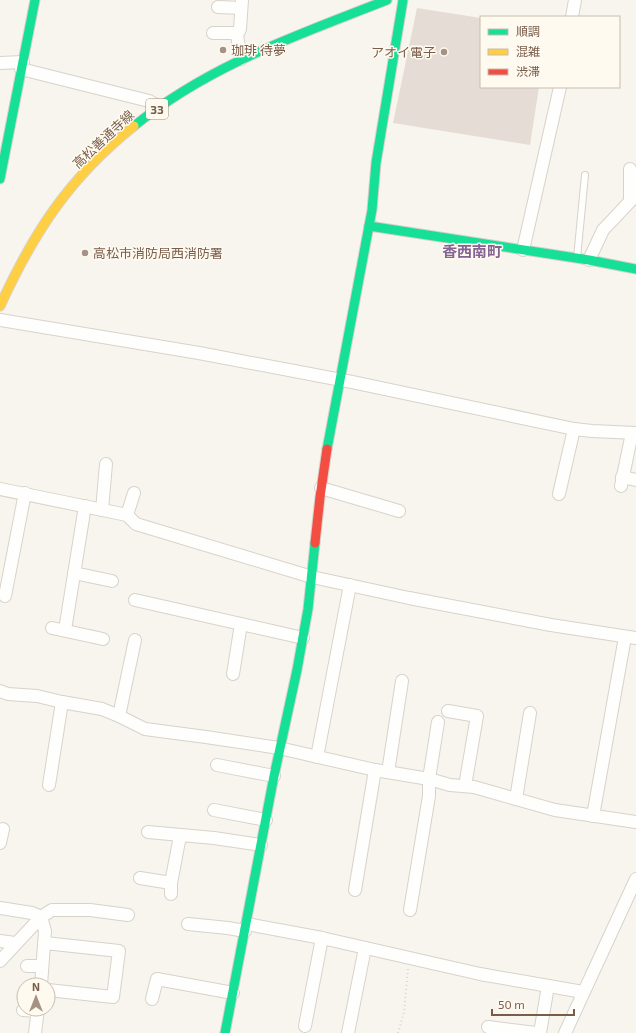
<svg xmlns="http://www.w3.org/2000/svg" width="636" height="1033" font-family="'Exo 2','Noto Sans JP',sans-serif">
<rect width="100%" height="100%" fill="#f8f5ee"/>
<polygon fill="#e5ddd5" points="417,8 481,18 481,87 539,87 530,145 393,123"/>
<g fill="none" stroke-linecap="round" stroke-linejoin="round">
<g stroke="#d8d2cb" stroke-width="8">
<polyline id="lane" points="577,258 585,175"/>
</g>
<g stroke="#d8d2cb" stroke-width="14">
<g id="street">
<polyline points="218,7 241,8"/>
<polyline points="572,17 575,0"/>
<polyline points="213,33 233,33 237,35"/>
<polyline points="241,59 237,35 240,29 242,0"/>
<polyline points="0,63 23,62"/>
<polyline points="21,69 149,101 159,107"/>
<polyline points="630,169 630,201"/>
<polyline points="523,250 560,87"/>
<polyline points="589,260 603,230 636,195"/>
<polyline points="0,320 199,353 352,382 574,429 592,431 636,433"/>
<polyline points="622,477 636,480"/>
<polyline points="621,486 632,433"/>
<polyline points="321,488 399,511"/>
<polyline points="0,489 127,515 136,524 312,577 409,598 551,625 636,638"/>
<polyline points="559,494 574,429"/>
<polyline points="102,510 106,464"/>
<polyline points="127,515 134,493"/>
<polyline points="74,573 112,581"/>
<polyline points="5,596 25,493"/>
<polyline points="135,600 303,638"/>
<polyline points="52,628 103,639"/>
<polyline points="65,630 85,506"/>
<polyline points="233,674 241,624"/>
<polyline points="0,691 8,694 37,696 62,702 102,709 119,716 145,729 206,737 279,748 375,770 429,779 450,785 474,787 555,810 636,822"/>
<polyline points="448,711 477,716 465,786"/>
<polyline points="119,716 135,640"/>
<polyline points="317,757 350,585"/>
<polyline points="217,765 274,776"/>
<polyline points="388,772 402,681"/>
<polyline points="49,785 62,702"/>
<polyline points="516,799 530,713"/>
<polyline points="214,810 266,820"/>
<polyline points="593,816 625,637"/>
<polyline points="148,832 214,838 261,845"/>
<polyline points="0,843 3,829"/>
<polyline points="140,878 171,883"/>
<polyline points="355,890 375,770"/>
<polyline points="171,894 171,883 180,836"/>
<polyline points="0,908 32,913 41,917 52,910 90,910 128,915"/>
<polyline points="410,910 429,796 429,779 438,722"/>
<polyline points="188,924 228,928 245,931"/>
<polyline points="247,924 322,938 480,974 583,992"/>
<polyline points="0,941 15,943"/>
<polyline points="45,943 119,951 113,997 48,990"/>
<polyline points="0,961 41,917 45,931 41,985"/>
<polyline points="27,966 42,966"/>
<polyline points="152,999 157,979 233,993"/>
<polyline points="23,1010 38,1011"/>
<polyline points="305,1026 322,938"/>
<polyline points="488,1027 536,1033"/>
<polyline points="35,1033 38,1009"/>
<polyline points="348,1033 365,948"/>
<polyline points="540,1033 548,986"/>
<polyline points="565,1033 636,879"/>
</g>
</g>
<g stroke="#d8d1c9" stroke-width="11">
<g id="fast">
<path d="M 134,126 C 211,64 296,36 387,0"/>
<polyline points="0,179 35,0"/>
<polyline points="369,226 589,260 636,269"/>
<polyline points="327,449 372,210 376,163 403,0"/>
<polyline points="225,1033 274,776 297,670 308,609 315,543"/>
</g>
</g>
<g stroke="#d8d1c9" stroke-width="11">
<path id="slow" d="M 0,306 C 34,232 69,178 134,126"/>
</g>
<g stroke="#d8d1c9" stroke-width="11">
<polyline id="jam" points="315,543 320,497 327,449"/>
</g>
<polyline stroke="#dbd5cf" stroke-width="2" stroke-dasharray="1 3" stroke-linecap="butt" points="398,1033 404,1012 408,969"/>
<use href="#lane" stroke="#fefefc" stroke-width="6"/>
<use href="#street" stroke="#fefefc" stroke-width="12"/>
<use href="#fast" stroke="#16e098" stroke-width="9"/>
<use href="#slow" stroke="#ffcf43" stroke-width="9"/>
<use href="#jam" stroke="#f24e42" stroke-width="9"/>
</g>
<g fill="#a59284" stroke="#fffaf0" stroke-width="1.5">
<circle cx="223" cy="50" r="4"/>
<circle cx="444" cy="52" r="4"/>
<circle cx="85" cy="253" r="4"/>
</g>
<g text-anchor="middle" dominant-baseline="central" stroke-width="3" stroke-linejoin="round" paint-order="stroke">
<rect fill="#fffaf0" stroke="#a18c7c" stroke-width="1" x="146" y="99" width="22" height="20" rx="3"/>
<g font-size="12" font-weight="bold" fill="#795d4b">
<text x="157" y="109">33</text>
</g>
<g font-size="13" fill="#795d4b" stroke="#fffaf0" text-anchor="start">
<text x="231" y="50">珈琲 待夢</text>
<text x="436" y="52" text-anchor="end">アオイ電子</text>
<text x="93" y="253">高松市消防局西消防署</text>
</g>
<g font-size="13" fill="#795d4b" stroke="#fffaf0">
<text transform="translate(103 139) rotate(-43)">高松善通寺線</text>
</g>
<g font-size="15" font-weight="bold" fill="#866395" stroke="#fffaf0">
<text x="472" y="251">香西南町</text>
</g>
</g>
<rect x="480" y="16" width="140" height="72" fill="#fffaf0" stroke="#c9bbae"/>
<rect x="488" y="29" width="20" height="6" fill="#16e098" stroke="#c9bbae"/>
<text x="516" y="36" font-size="12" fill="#795d4b">順調</text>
<rect x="488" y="49" width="20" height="6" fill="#ffcf43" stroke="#c9bbae"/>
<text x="516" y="56" font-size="12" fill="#795d4b">混雑</text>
<rect x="488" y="69" width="20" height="6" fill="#f24e42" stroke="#c9bbae"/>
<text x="516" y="76" font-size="12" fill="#795d4b">渋滞</text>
<g transform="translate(36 997)"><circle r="19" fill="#fffaf0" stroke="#c9bbae"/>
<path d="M0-3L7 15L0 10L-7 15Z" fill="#a59284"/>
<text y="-6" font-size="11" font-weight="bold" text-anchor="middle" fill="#795d4b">N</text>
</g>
<path d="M492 1009v6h82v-6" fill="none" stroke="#795d4b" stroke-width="2"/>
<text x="498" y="1009" font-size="12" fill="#795d4b" stroke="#fffaf0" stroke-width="3" paint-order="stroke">50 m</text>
</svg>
